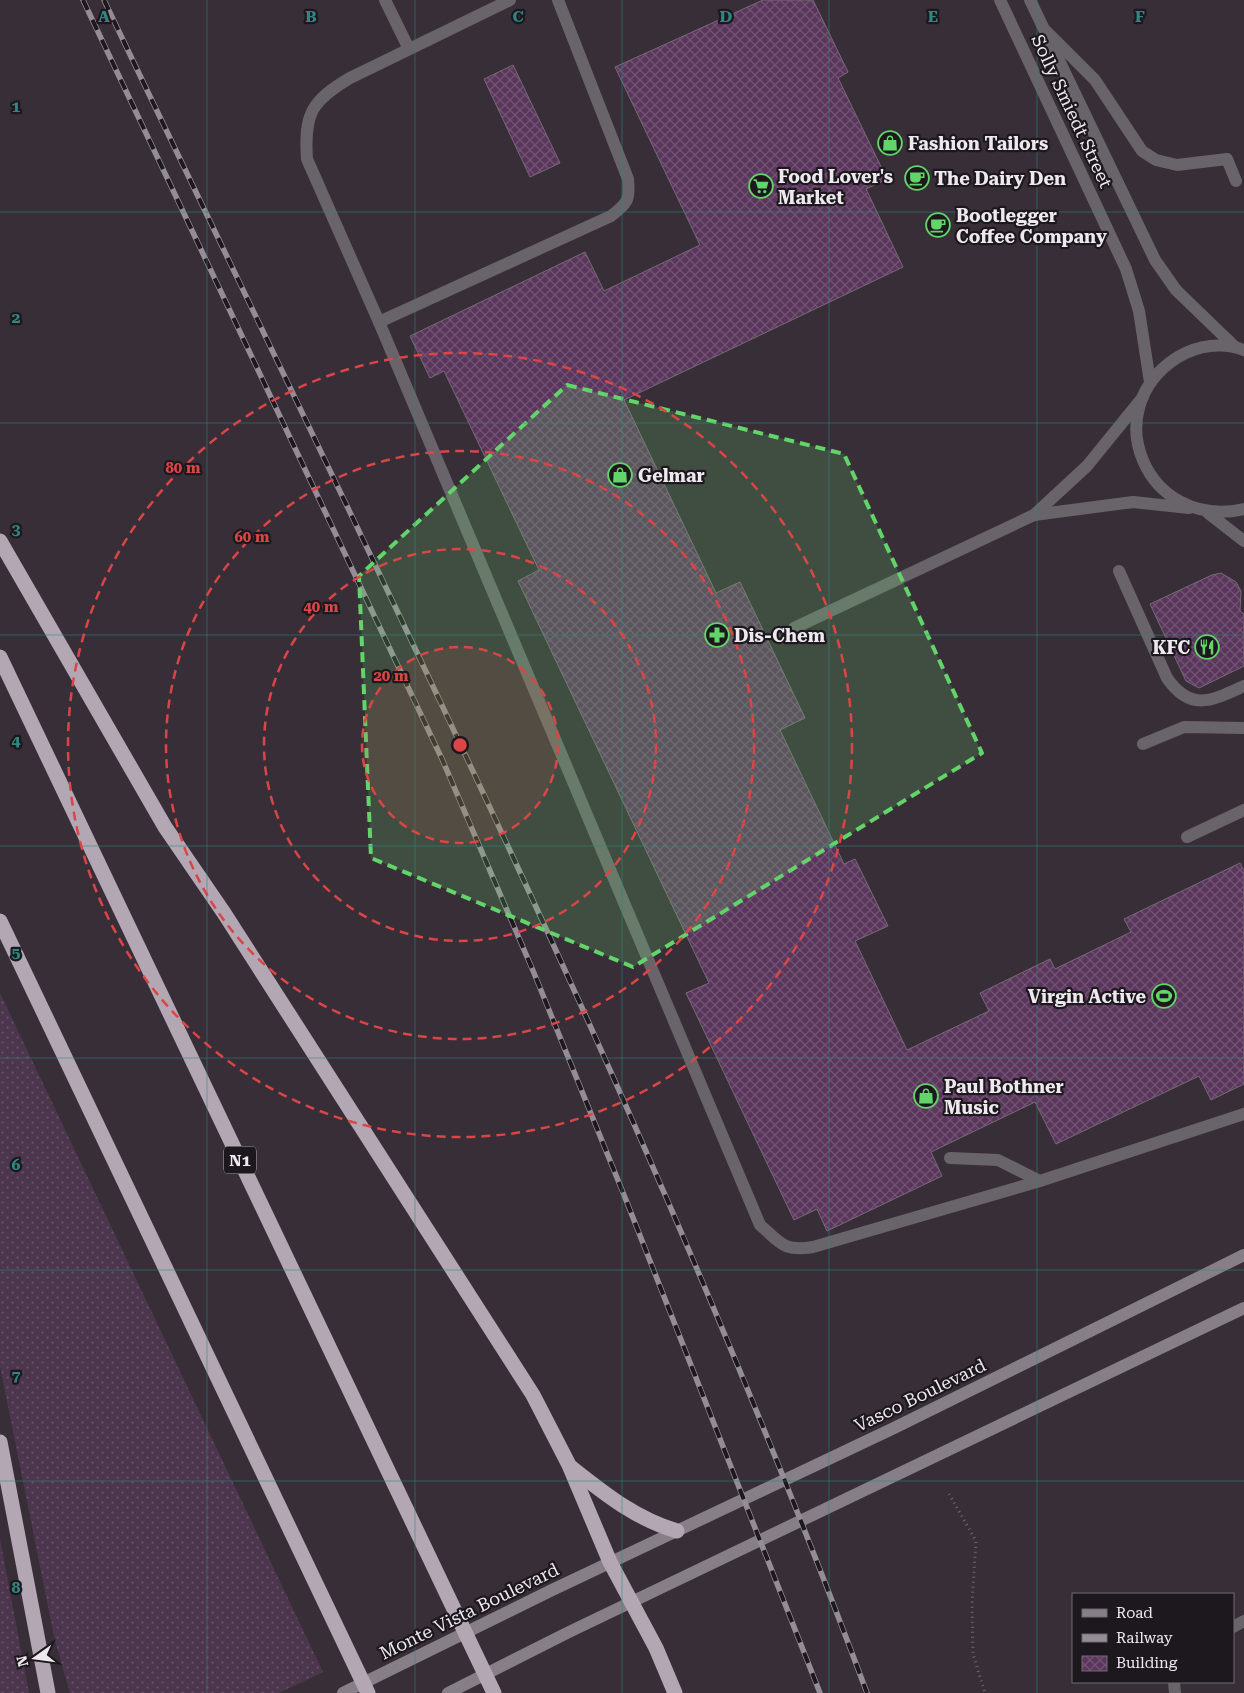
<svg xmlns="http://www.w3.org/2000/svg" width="1244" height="1693" font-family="'Roboto Serif',serif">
<defs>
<pattern id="grass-dots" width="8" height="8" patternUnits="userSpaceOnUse" patternTransform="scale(1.25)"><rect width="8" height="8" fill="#4c364d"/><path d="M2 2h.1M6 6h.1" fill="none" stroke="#665367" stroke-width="1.8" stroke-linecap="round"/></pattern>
<pattern id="building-cross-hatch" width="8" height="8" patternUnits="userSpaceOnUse" patternTransform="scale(1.25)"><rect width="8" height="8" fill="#5a365c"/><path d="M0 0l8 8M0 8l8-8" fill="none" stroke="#725374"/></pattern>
</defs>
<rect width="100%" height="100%" fill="#382e38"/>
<g fill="url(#grass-dots)">
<polygon points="0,993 323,1672 279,1693 70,1693 55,1641 0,1366"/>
<polygon points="0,1539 29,1693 0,1693"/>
</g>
<g fill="url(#building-cross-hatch)" stroke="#756a75">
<polygon points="763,0 813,0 848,72 838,78 887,179 866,189 903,267 624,400 716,593 740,582 805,718 780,730 844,864 855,859 888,926 855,941 907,1050 989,1011 980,993 1050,959 1055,969 1131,932 1124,919 1240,863 1244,871 1244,1084 1211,1100 1199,1076 1056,1144 1035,1102 931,1152 942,1176 827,1231 817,1209 794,1220 686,993 709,983 518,581 539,570 444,371 430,378 410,336 585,252 604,291 700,245 615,67"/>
<polygon points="513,65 560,163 530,177 484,79"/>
<polygon points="1221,573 1236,582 1241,591 1240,611 1244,614 1244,666 1199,688 1186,681 1150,604 1212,575"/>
</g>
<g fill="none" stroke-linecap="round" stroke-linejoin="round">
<polyline stroke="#6f666f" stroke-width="3" stroke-dasharray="1 4" stroke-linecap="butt" points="949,1494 976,1541 972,1604 973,1654 985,1693"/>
<g stroke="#696469" stroke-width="12">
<polyline points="385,0 409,49"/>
<path d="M 510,0 L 350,78 C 311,101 304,114 307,159 L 379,322 L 760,1225 C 781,1243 783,1252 813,1247 L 1040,1181 L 1244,1114"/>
<polyline points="1046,31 1095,80 1142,151 1156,160 1177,165 1227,159 1236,181"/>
<path d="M 379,322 L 611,216 C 628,203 630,200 628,179 L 558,0"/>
<polyline points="1208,513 1244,541"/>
<polyline points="1034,515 1087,466 1143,397"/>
<path d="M 1119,571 L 1167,678 C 1191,713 1213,700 1244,686"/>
<polyline points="794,628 1034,515 1133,502 1189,508"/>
<polyline points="1143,744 1184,727 1244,728"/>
<polyline points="1187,837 1244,810"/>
<polyline points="950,1158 998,1160 1040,1181"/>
</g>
<g stroke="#696469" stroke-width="12">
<polyline points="1000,0 1126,269 1139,311 1150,382"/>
<polyline points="1030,0 1155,260 1176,290 1234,346"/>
<path d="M 1244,350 C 1222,342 1198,345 1178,357 C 1095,409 1146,531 1244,509"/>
<polyline points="1233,1627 1244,1621"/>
<polyline points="1174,1682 1175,1693"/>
</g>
<g stroke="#877f87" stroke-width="12">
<polyline points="343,1693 550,1591 894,1428 1244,1255"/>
<polyline points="448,1693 569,1632 1244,1308"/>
</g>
<g stroke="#b4a7b4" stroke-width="15">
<polyline points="0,541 165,827 224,913 533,1395 569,1465 610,1562 656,1648 675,1693"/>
<polyline points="0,657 494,1693"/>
<polyline points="0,921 368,1693"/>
<polyline points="0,1442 48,1693"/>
<path d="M 572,1468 C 605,1494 636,1519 677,1531"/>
</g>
<g stroke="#958d96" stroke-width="5.5">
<g id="rail">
<polyline points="83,0 442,759 534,973 626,1200 820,1693"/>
<path d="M 104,0 C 370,559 651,1112 867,1693"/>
</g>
</g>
<use href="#rail" stroke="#1d181d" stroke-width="4" stroke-dasharray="11" stroke-linecap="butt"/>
</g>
<path fill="#62d469" fill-opacity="0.2" stroke="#62d469" stroke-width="4" stroke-dasharray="10 6" stroke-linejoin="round" d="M 567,385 L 844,454 L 982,753 L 633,967 L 371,858 L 359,576 Z"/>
<path fill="none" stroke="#308781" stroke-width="1" stroke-opacity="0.55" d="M 207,0 L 207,1693M 415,0 L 415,1693M 622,0 L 622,1693M 829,0 L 829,1693M 1037,0 L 1037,1693M 0,212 L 1244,212M 0,423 L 1244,423M 0,635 L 1244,635M 0,846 L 1244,846M 0,1058 L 1244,1058M 0,1270 L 1244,1270M 0,1481 L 1244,1481"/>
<circle cx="460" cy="745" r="98" fill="#da4546" fill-opacity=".12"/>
<g fill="none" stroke="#da4546" stroke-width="2.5" stroke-dasharray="9 6">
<circle cx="460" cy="745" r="98"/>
<circle cx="460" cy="745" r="196"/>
<circle cx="460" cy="745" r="294"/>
<circle cx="460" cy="745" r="392"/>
</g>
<defs>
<g id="shop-ring" transform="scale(1.25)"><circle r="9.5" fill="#1d181d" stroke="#62d469" stroke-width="1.5"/><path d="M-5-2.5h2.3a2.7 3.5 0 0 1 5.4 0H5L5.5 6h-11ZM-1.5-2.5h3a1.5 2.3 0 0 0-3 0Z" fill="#62d469"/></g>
<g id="cafe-ring" transform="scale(1.25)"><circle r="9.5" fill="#1d181d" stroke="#62d469" stroke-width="1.5"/><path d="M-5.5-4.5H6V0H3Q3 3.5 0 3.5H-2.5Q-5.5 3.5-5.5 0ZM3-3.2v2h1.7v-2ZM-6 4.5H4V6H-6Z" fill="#62d469"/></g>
<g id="supermarket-ring" transform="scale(1.25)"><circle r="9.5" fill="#1d181d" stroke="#62d469" stroke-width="1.5"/><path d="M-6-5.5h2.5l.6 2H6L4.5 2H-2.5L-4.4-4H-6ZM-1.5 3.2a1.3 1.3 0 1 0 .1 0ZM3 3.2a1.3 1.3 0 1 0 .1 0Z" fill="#62d469"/></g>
<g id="pharmacy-ring" transform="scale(1.25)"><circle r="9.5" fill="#1d181d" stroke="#62d469" stroke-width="1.5"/><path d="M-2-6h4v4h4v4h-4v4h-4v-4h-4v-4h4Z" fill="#62d469"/></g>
<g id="restaurant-ring" transform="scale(1.25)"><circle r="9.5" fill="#1d181d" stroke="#62d469" stroke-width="1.5"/><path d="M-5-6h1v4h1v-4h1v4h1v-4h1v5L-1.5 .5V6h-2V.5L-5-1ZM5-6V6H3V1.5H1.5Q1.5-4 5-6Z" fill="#62d469"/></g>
<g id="stadium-ring" transform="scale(1.25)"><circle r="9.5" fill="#1d181d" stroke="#62d469" stroke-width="1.5"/><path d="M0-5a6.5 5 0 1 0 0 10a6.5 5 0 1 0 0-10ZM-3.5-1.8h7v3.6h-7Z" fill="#62d469"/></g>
</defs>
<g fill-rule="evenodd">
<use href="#shop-ring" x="890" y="143"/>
<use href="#cafe-ring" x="917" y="178"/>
<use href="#supermarket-ring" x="761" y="186"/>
<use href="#cafe-ring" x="938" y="225"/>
<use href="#shop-ring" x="620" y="475"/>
<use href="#pharmacy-ring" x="717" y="635"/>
<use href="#restaurant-ring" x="1207" y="647"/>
<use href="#stadium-ring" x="1164" y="996"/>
<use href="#shop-ring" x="926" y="1096"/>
</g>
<g text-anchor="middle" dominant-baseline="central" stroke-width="4.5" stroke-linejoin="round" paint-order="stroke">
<rect fill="#1d181d" stroke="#afaab0" stroke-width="1" x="224" y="1146.5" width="32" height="27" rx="4"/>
<g font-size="16" font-weight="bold" fill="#eee8ef">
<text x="240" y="1160">N1</text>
</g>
<g font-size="18" fill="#eee8ef" stroke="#1d181d">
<text transform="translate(1072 111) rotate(65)">Solly Smiedt Street</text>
<text transform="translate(920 1395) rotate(-26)">Vasco Boulevard</text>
<text transform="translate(469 1611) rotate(-26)">Monte Vista Boulevard</text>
</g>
<g font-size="18" font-weight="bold" fill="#eee8ef" stroke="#1d181d" text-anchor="start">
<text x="908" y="143">Fashion Tailors</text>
<text x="778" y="176">Food Lover's<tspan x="778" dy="21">Market</tspan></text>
<text x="934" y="178">The Dairy Den</text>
<text x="956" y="215">Bootlegger<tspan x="956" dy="21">Coffee Company</tspan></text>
<text x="638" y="475">Gelmar</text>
<text x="734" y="635">Dis-Chem</text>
<text x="1190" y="647" text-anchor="end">KFC</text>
<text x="1146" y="996" text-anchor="end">Virgin Active</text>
<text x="944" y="1086">Paul Bothner<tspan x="944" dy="21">Music</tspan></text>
</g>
</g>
<g font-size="16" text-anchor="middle" font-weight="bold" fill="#308781" stroke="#1d181d" stroke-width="4.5" stroke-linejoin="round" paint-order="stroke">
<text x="104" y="22">A</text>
<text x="311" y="22">B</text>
<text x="518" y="22">C</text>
<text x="726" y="22">D</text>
<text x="933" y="22">E</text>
<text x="1140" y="22">F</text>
<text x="16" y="112">1</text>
<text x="16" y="323">2</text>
<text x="16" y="535">3</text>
<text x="16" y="746">4</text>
<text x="16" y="958">5</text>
<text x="16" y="1170">6</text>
<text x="16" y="1381">7</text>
<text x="16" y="1593">8</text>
</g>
<circle cx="460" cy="745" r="8" fill="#da4546" stroke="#1d181d" stroke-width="2.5"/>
<g font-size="15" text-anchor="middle" font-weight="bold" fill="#da4546" stroke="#1d181d" stroke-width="4.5" stroke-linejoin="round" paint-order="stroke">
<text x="183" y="473">80 m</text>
<text x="252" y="542">60 m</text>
<text x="321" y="612">40 m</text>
<text x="391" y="681">20 m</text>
</g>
<rect x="1072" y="1593" width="162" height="90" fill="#1d181d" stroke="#716b71"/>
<rect x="1082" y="1609" width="25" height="8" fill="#877f87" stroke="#716b71"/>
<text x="1116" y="1618" font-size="15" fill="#eee8ef">Road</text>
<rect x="1082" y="1634" width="25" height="8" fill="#958d96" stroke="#716b71"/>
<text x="1116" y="1643" font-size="15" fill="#eee8ef">Railway</text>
<rect x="1082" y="1656" width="25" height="15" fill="url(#building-cross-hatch)" stroke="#716b71"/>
<text x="1116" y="1668" font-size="15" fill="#eee8ef">Building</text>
<g transform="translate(35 1658) rotate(256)" stroke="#1d181d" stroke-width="4" paint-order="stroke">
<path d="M0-4L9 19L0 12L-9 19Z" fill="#eee8ef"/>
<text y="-8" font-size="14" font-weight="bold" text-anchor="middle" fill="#eee8ef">N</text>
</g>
</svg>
